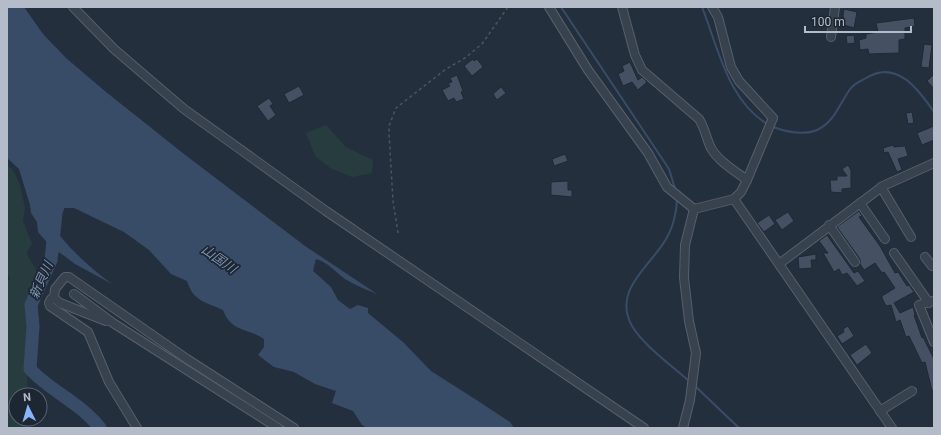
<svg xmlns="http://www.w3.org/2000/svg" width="941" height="435" font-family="Roboto,'Noto Sans JP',sans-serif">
<rect width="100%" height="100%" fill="#242f3e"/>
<g fill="#263c3f">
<polygon points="326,125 346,147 373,160 372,173 352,177 330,168 315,156 306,133"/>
<path d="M 7,164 L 14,172 L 20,185 L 25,208 L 23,221 L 32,244 L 27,252 C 32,270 53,282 29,297 C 27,307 30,315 30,325 C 29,349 26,371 28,395 L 16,395 L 16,419 L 28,419 L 26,428 L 7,428 L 7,282 L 10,279 L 7,273 Z"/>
</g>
<path fill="#394c67" d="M 7,7 L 24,7 L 43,34 L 66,58 L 106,92 L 184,154 L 305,246 L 377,294 C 365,289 355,285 345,279 C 335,272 328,262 316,259 L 313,271 L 331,287 L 338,300 L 350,309 L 358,305 L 368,308 L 368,313 L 404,343 L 431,371 L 478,401 L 510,422 L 514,428 L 368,428 L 362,425 L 353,411 L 332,403 L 336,391 L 315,384 L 294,372 L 274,367 L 258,355 L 264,347 L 264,339 C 248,328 231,332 223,310 C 204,301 194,302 187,281 L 171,274 L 149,250 L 124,232 L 74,208 L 60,208 L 53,212 L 60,228 L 51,224 C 67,247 89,267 112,284 L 75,264 L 59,252 L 50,267 L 47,266 L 51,247 L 38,232 L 37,222 L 31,213 L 30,205 L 19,169 L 7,158 Z"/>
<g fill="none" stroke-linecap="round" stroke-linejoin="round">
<g stroke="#394c67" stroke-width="2">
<polyline points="561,7 669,169 676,192"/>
<path d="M 702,7 C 718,47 728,102 769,125"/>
<path d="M 773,127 C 787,132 803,136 817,130 C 835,122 840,102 851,88 C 855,83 861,81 866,78 C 897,59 919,90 934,112"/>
<path d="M 677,198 C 677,211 673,228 666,239 C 650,267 612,290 632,326 C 644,346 671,365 689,381"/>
<polyline points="694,385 739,428"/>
</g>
<path stroke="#394c67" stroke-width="13" d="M 62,193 L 56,213 L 51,260 L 31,305 L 33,326 L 30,369 C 50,391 81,403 100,428"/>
</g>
<g fill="#455162" stroke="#1f2835">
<polygon points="844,9 857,12 854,28 844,25 845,21 843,16"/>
<polygon points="914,18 915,26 905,28 905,39 899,40 899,53 869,54 868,49 860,50 859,40 866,38 866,34 878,32 876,23"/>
<polygon points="854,35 855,43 847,44 846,36"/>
<polygon points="924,44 932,45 929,68 921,67"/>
<polygon points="473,59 474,61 477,59 483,67 472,76 464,66"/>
<polygon points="630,62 638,80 642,77 647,82 638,90 632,82 623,86 618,74 624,71 622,66"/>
<polygon points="934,74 934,89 927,81"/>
<polygon points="457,75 463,91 461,92 464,99 456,102 454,98 448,101 442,90 450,86 448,83 452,82 450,78"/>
<polygon points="299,86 304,95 289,103 284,94"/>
<polygon points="501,87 506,93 497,100 493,94"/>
<polygon points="269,98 273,104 270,106 276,115 268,121 257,106"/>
<polygon points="912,112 914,123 908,124 906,113"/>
<polygon points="934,126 934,140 922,145 917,133"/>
<polygon points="893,145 894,147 905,146 908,156 898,159 902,170 897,172 888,152 884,153 883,148"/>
<polygon points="565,154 568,161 554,166 552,159"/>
<polygon points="848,165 851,170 851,188 842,189 842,193 831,192 830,180 837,180 837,176 847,176 842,169"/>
<polygon points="568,181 568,190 572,190 572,197 551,195 551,182"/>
<polygon points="859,211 862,216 859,217 880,246 895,273 898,272 907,286 909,285 914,292 894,303 900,313 913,307 915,314 914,315 922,338 923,337 934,359 934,390 932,391 925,362 922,363 909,336 906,337 900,320 896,322 891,305 886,306 882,298 882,296 895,288 884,272 882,273 875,263 864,270 860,264 860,259 837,227"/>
<polygon points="788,212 794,221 782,230 775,220"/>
<polygon points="769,215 775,224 764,232 757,223"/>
<polygon points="827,235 854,273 858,271 865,281 857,286 847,273 842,275 839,269 834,272 830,265 823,253 828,253 819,241"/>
<polygon points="816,254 816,260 811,260 812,268 799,269 798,257"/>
<polygon points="848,326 854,336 842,344 837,336 844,332 843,329"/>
<polygon points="866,344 872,353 857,365 850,355"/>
</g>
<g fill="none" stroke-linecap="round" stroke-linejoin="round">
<g stroke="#565f6c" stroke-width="10">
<g id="minor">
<polyline points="73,7 114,49 184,109 326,211 644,428"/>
<path d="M 549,7 L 588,70 L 648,153 L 667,187 L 694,209 L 734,199 L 741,192 L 747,180 C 735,171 718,161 711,148 C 706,138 705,128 699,119 L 642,70 L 635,55 L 622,7"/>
<polyline points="712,7 718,17 731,67 739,81 773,118 747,180"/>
<polyline points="831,37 835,7"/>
<polyline points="881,187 911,237"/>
<polyline points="734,199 892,428"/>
<polyline points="860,203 885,239"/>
<polyline points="829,225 855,262"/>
<polyline points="894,253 929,303"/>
<polyline points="925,257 932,266"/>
<polyline points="779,264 883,186 934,163"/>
<polyline points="74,294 113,323 278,428"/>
<polyline points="54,298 60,303 106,321"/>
<polyline points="933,301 919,305 934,342"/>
<polyline points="880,411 912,391"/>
<polyline points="137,428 109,382 88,332 50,306 49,303 51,299 54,298 55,289 65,277 69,277 187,359 294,428"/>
<polyline points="683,428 690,400 696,353 689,321 684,278 685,245 694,209"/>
</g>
</g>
<polyline stroke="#44595c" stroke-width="1.5" stroke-dasharray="3 3" stroke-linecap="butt" points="398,233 393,201 389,133 389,126 396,108 446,69 465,58 482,44 508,7"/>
<use href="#minor" stroke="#38414e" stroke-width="8"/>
</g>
<g text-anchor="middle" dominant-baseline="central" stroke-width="3.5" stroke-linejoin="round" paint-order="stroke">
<g font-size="13" font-style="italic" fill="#7c92b1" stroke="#1d2633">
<text transform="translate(219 259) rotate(35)">山国川</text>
<text transform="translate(41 280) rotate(-66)">新貝川</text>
</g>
</g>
<rect width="941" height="435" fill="none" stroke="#b4bcc9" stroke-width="16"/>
<g transform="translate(28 407) rotate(355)"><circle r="19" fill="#1d2633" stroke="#59626f"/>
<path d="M0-3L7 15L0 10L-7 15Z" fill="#8ab4f8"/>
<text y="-6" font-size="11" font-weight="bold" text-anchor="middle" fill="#b4bcc9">N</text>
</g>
<path d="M805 26v6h106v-6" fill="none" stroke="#b4bcc9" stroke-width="2"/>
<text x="811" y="26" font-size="12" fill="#b4bcc9" stroke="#1d2633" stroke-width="3" paint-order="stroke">100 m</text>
</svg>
